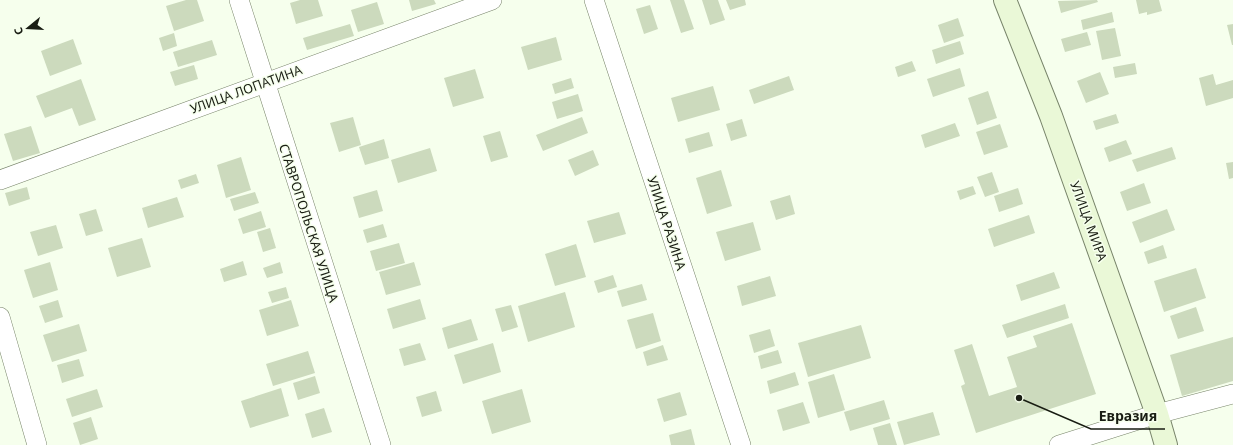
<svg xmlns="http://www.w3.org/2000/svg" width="1233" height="445" font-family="'Noto Sans',sans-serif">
<rect width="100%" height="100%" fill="#f6ffed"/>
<g fill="#ccdabd">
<polygon points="186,0 197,0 204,21 174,31 166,6"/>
<polygon points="300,0 318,0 323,16 296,24 290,3"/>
<polygon points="409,0 434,0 436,4 412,11"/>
<polygon points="670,0 684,0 694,29 681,33"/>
<polygon points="702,0 718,0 725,20 710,25"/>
<polygon points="726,0 745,0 746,5 730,10"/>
<polygon points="1097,0 1098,2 1061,13 1058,1"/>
<polygon points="1136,0 1159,0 1162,11 1147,15 1147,12 1139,14"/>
<polygon points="377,2 384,24 358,32 351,10"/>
<polygon points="650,5 658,29 644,34 636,9"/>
<polygon points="1112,12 1114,22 1083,30 1081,20"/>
<polygon points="958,18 964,36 944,43 938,25"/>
<polygon points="350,24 354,36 307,50 303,38"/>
<polygon points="1233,24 1233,45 1232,45 1227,25"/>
<polygon points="1115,28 1121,56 1102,60 1096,31"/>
<polygon points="1087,32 1091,45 1065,52 1061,39"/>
<polygon points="174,33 177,46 163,51 159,38"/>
<polygon points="556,37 562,60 528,70 521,47"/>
<polygon points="73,39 82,64 50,76 41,51"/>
<polygon points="212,40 217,55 178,67 173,52"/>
<polygon points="960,41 964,54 936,64 932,50"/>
<polygon points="912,61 916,71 898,77 895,67"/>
<polygon points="1135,63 1137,74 1115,78 1113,67"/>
<polygon points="194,65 198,79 175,86 170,72"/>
<polygon points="960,68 965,86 933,97 927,79"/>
<polygon points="475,69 484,98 453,107 444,78"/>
<polygon points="1100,72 1109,94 1086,103 1077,81"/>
<polygon points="1213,74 1216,85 1233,80 1233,98 1206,106 1199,78"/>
<polygon points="789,76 794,90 754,104 749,90"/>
<polygon points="571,78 574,88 555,94 552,84"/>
<polygon points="81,79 96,120 79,126 72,108 45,118 36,96"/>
<polygon points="713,86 720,110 678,122 671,98"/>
<polygon points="988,91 997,118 977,125 968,98"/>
<polygon points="578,94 583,111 557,119 552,102"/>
<polygon points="1116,114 1119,123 1096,130 1093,121"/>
<polygon points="353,117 361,145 339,152 330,123"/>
<polygon points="582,117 588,133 543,151 536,135"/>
<polygon points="742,119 747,136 731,141 726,124"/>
<polygon points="955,123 960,136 925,148 921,135"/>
<polygon points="1000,124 1008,147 984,155 976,132"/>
<polygon points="31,126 40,153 13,161 4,134"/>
<polygon points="500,131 508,157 491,162 483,136"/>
<polygon points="709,132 713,146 689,153 685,139"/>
<polygon points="384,139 389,158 365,165 359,147"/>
<polygon points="1126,140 1132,154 1109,162 1104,148"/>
<polygon points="1172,147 1176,159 1137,172 1132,160"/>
<polygon points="430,148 437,171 398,183 391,160"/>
<polygon points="593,150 599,165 575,176 568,160"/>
<polygon points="241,157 251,190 226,198 217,165"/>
<polygon points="1233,162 1233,178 1229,179 1226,163"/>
<polygon points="721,170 732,206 707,214 696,178"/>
<polygon points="992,172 999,192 985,197 977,177"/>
<polygon points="196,174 199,183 181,189 178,180"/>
<polygon points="1144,183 1151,203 1127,211 1120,192"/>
<polygon points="973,186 976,194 960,200 957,191"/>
<polygon points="27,187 30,199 9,206 5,193"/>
<polygon points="1018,188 1023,204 999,212 994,196"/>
<polygon points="377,190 383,211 359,218 353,197"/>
<polygon points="255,192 259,203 234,211 230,199"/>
<polygon points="790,195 795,214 776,220 770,201"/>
<polygon points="177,197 184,217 148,228 142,208"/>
<polygon points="96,209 103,231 86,236 79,214"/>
<polygon points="1167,209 1175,230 1140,243 1132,222"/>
<polygon points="261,211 266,227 243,234 238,219"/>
<polygon points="619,212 626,234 594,243 587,221"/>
<polygon points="1029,215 1035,233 994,247 988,229"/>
<polygon points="753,222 761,250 725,261 716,232"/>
<polygon points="383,224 387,237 367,243 363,230"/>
<polygon points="56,225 63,248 38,256 30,232"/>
<polygon points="270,228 276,248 263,252 257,232"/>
<polygon points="142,238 151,267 117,277 108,248"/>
<polygon points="399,243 405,263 376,271 370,251"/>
<polygon points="576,244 586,277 555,286 545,254"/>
<polygon points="1163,245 1167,258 1148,264 1144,252"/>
<polygon points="243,261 247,275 224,282 220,269"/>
<polygon points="50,262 58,290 33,298 24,270"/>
<polygon points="280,262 283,273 267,278 263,268"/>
<polygon points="414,262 421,285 386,295 379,272"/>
<polygon points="1196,268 1206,298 1164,312 1154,281"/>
<polygon points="1054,272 1060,288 1021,301 1016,285"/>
<polygon points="613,275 617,287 598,293 594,281"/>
<polygon points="770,276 776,296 742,306 737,286"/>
<polygon points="642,284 647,300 622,307 617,291"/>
<polygon points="286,287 289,298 272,303 268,292"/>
<polygon points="565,292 575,327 528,342 518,306"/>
<polygon points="420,299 426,319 393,329 387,309"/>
<polygon points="58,300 63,317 45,323 39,306"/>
<polygon points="291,300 299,326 267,336 259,310"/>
<polygon points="1065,304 1069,318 1007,338 1002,325"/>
<polygon points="511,305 518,327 502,332 495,309"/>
<polygon points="1196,307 1204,331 1178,339 1170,316"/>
<polygon points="653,313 661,341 636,349 627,320"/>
<polygon points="471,319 478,340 448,349 442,328"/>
<polygon points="1072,323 1096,394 976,433 961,386 965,384 954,350 972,344 989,396 1017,387 1007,357 1037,347 1033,336"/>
<polygon points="79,324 87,351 52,362 43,335"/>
<polygon points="861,325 871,358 808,377 798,343"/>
<polygon points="770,329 775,346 754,353 749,335"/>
<polygon points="1233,337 1233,381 1182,396 1170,355"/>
<polygon points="420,343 426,360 404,366 399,349"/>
<polygon points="493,343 501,372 463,384 454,355"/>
<polygon points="663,345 668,360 647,366 643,352"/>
<polygon points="778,350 782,363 761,369 758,356"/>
<polygon points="308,351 315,373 273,386 266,364"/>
<polygon points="79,359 84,376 62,383 57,365"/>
<polygon points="795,372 799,385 770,394 767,381"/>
<polygon points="834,374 845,410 818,418 808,382"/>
<polygon points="315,376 320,393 298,400 293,383"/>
<polygon points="281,388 289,416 250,428 241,401"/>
<polygon points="97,389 103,407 72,417 66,399"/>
<polygon points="522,389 531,422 492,434 482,401"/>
<polygon points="436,391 442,411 422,417 416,397"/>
<polygon points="680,392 687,415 664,422 657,399"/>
<polygon points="884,400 890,419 850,431 844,412"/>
<polygon points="803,402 810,423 783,431 777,410"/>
<polygon points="324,408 332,432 312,438 305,414"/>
<polygon points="933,412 940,435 904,445 897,422"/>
<polygon points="91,417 98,439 80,445 73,423"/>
<polygon points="890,423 897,445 878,445 873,428"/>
<polygon points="691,429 695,445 671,445 669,435"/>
</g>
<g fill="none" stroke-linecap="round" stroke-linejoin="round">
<g stroke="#78846a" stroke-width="20">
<g id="minor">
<polyline points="239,0 381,445"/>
<polyline points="594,0 741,445"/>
<polyline points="0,180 492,0"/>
<polyline points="0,317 37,445"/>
<polyline points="1059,445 1157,414 1233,394"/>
</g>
</g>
<g stroke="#78846a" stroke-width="24">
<polyline id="secondary" points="1005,0 1051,116 1157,414 1166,445"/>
</g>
<use href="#minor" stroke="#fff" stroke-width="19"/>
<use href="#secondary" stroke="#eaf8d7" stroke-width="22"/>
</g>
<g text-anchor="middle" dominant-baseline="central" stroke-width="3" stroke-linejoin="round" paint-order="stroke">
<g font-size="13" fill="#191d13" stroke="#f6ffed">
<text transform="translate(246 89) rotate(-20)">УЛИЦА ЛОПАТИНА</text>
<text transform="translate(1089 221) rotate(70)">УЛИЦА МИРА</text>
<text transform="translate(309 223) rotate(72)">СТАВРОПОЛЬСКАЯ УЛИЦА</text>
<text transform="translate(667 223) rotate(72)">УЛИЦА РАЗИНА</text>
</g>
</g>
<path fill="none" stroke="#191d13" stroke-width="1.5" d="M1019 398L1091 429H1165"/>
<circle fill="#191d13" stroke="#f6ffed" stroke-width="1.5" cx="1019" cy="398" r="4"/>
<g font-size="14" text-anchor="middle" font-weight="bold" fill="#191d13" stroke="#f6ffed" stroke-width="3" stroke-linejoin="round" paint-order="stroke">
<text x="1128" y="421">Евразия</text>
</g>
<g transform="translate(28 28) rotate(252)" stroke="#f6ffed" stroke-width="3" paint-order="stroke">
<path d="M0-3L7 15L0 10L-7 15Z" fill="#191d13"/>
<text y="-6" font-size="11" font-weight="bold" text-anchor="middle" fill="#191d13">С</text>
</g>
</svg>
